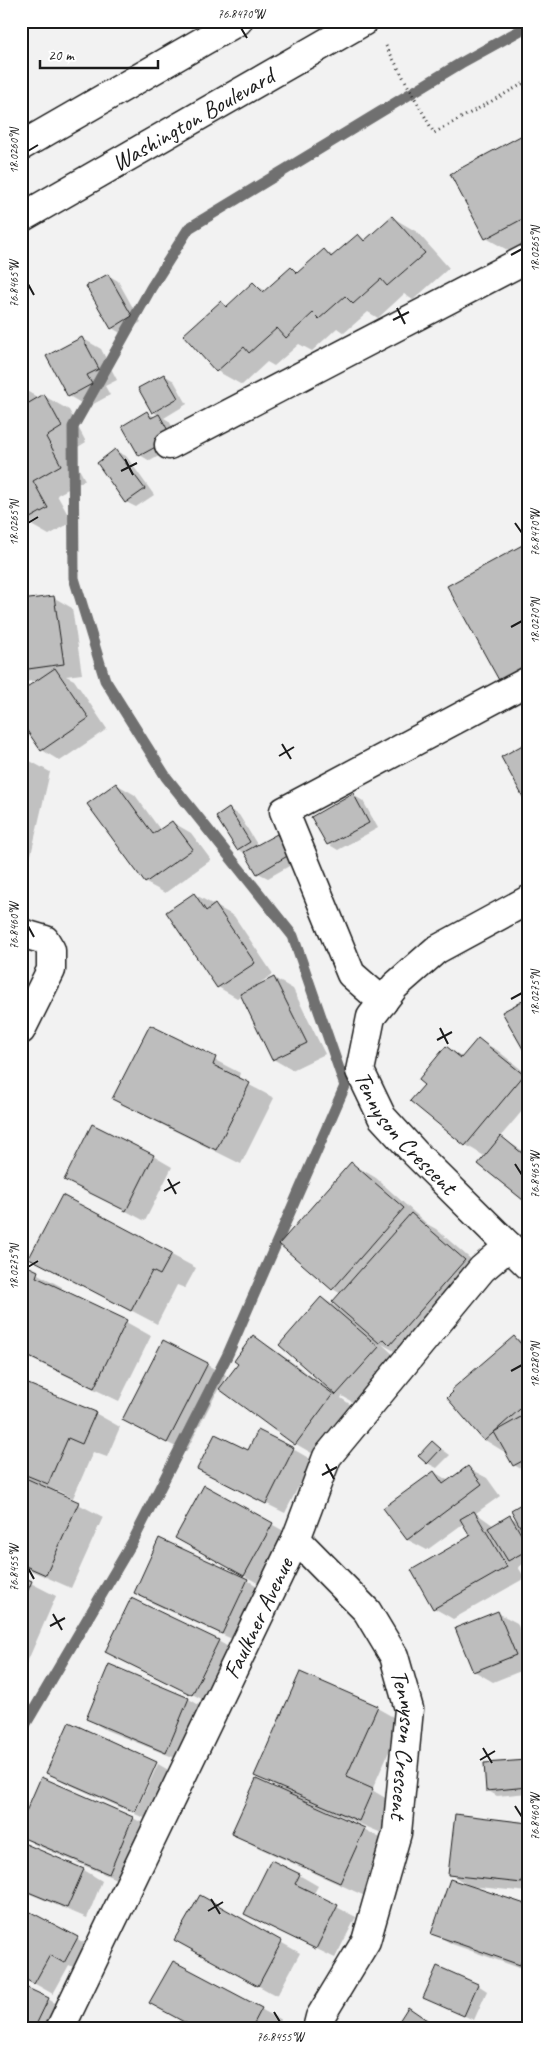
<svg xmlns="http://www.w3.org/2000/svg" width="549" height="2050" font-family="Caveat,sans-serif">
<rect width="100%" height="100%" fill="#f2f2f2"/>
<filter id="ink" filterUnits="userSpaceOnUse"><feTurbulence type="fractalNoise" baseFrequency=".02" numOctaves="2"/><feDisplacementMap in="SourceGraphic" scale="10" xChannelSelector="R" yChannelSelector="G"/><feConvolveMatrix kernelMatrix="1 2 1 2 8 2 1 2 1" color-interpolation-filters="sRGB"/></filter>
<g filter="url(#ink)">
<g fill="#0003">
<polygon points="528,134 528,243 511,252 486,238"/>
<polygon points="393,218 417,232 449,268 413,300 404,294 378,318 368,312 344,333 337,328 312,351 299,344 274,366 267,362 242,385 217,371 221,303 228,307 253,284 266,291 291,268 299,273 324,250 333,256 358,235 367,241"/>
<polygon points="108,275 118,281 141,322 122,334 112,328"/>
<polygon points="82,338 101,349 117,380 105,386 110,395 88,407 69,396"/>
<polygon points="164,375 174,381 187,404 164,418 169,421 182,443 150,461 140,455 147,413 155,417 159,415 153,412"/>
<polygon points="21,388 39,398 44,396 69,410 86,442 70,452 85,480 57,495 72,522 49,535 24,521 21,517"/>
<polygon points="116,451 126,456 154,495 136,507 126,502"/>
<polygon points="53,597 72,608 82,674 66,676 74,680 107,729 60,761 42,750 39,680 26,682 21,679 21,602"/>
<polygon points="21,756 50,772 27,872 21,871"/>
<polygon points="116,784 135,795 161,831 172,822 191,833 211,860 165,893 146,883 88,804"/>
<polygon points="353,795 363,801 378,828 338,850 328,844"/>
<polygon points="229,809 239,815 258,846 277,835 287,841 298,861 268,878 258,873 247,854 237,849"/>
<polygon points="194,894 234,916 273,974 257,985 258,986 274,978 293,989 325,1054 292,1070 273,1059 242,995 237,998 218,987 167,912"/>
<polygon points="151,1027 240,1073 238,1079 274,1098 241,1164 139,1113 114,1099"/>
<polygon points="478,1040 497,1050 528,1075 528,1104 500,1137 526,1153 528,1202 486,1157 466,1145 412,1101 425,1084 447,1048 463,1057"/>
<polygon points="153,1156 172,1167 145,1221 65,1179"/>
<polygon points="351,1163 376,1178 427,1224 436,1229 489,1275 405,1357 382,1344 397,1358 356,1404 342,1396 341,1398 351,1405 315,1455 296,1444 219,1388 186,1452 142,1430 164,1342 226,1375 220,1388 221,1389 239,1364 253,1337 272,1348 329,1389 331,1388 322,1298 340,1309 341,1294 333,1289"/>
<polygon points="63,1197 196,1268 185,1288 177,1285 157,1324 56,1271"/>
<polygon points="21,1265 62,1287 61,1290 126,1322 151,1336 119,1401 21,1354"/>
<polygon points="514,1337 528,1345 528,1473 514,1465 505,1449 503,1451 485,1440"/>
<polygon points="21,1382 95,1413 120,1427 107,1457 93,1452 73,1498 56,1490 55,1492 103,1517 71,1588 21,1566"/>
<polygon points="432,1442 450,1455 437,1468 427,1463"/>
<polygon points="293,1449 312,1460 285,1513 217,1479 248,1452"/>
<polygon points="468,1468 487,1478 500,1496 476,1513 494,1526 510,1517 519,1522 528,1501 528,1561 518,1567 525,1578 453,1619 434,1608 412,1570 472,1537 464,1523 427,1550 408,1540 385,1509 434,1472 449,1481"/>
<polygon points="205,1487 291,1535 263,1586 195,1548"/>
<polygon points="21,1578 56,1596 25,1667 21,1666"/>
<polygon points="247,1580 266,1591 241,1643 154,1604 135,1593"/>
<polygon points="498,1613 517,1623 528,1650 528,1668 493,1682 474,1671"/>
<polygon points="218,1641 237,1652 212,1704 107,1652"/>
<polygon points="110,1666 189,1699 207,1710 185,1762 106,1730 88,1719"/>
<polygon points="377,1708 402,1722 372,1790 397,1805 384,1834 317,1806 316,1808 364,1829 389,1843 365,1896 257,1847 233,1833 280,1789 255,1775"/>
<polygon points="528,1762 528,1793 497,1796 487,1790"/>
<polygon points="155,1763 133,1813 66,1783 47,1772"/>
<polygon points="158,1764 175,1774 154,1822 135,1814"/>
<polygon points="131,1817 152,1828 128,1884 36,1845 21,1836"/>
<polygon points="528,1824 528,1892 469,1886 528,1906 528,1971 452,1944 433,1933 468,1885 450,1874"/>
<polygon points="21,1843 84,1870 102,1881 87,1918 21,1890"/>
<polygon points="299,1875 318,1886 313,1895 356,1917 335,1958 246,1914"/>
<polygon points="200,1897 300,1953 277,1996 195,1951"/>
<polygon points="21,1909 96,1949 84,1972 69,1965 53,1994 21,1976"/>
<polygon points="173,1962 281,2020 276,2029 198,2029"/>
<polygon points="478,1985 487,1991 474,2020 424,1998"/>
<polygon points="48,1999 67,2010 58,2029 21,2029"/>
<polygon points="409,2009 427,2019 441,2029 395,2029"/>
</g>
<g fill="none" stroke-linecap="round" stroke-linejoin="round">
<polyline stroke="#707070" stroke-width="11" points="21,1732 133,1541 228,1354 345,1086 293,936 166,777 105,680 74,578 73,427 151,288 189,228 461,63 528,26"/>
</g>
<g fill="#bdbdbd" stroke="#1c1c1c">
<polygon points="528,132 528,216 485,239 450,174"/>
<polygon points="392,216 425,253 387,286 381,279 353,304 345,296 319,319 313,313 286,338 277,328 249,353 244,347 216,372 183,335 221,301 226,307 253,282 263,292 291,267 297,273 324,249 331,257 358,234 364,241"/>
<polygon points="108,274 132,316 111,329 86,286"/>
<polygon points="82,337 99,369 87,375 92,384 68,397 46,356"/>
<polygon points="164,374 178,398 152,413 138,388"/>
<polygon points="21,393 27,404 44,394 62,427 46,437 61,465 33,481 48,508 23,522 21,519"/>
<polygon points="147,411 151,418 159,414 172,438 139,456 122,426"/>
<polygon points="115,449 145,489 125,503 97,463"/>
<polygon points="528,542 528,667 500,682 447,586"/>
<polygon points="54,596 64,664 21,670 21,600"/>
<polygon points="55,668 89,718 41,751 21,722 21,691"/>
<polygon points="528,742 528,806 501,757"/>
<polygon points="116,783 153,834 172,821 193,849 145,883 87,804"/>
<polygon points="353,793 369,823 327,845 311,817"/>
<polygon points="229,808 250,842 237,850 216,817"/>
<polygon points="277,834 289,855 257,874 244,852"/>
<polygon points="194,893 206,911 215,904 255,963 217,988 166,912"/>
<polygon points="274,977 307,1043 272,1060 240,994"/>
<polygon points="528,998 528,1056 527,1056 502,1012"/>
<polygon points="150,1025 216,1057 213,1065 250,1083 216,1150 112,1099"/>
<polygon points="478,1038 524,1075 465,1146 410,1101 424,1085 418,1080 446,1046 461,1058"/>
<polygon points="92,1124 154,1155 126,1211 64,1180"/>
<polygon points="501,1136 523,1154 528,1149 528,1204 478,1164"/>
<polygon points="351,1162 404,1208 332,1290 279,1244"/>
<polygon points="62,1195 172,1253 160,1275 152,1271 131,1311 29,1258"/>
<polygon points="411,1213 465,1260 390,1345 384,1339 379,1343 332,1302"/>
<polygon points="21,1263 38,1271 36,1277 127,1320 94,1388 21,1353"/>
<polygon points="321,1297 379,1347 336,1395 279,1345"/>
<polygon points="253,1335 333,1394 295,1445 219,1389 238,1364 234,1361"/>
<polygon points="514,1336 528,1352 528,1402 484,1441 447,1398 453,1392 451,1390"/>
<polygon points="163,1340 208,1363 167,1443 122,1420"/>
<polygon points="21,1381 96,1412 82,1444 68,1438 48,1484 21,1473"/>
<polygon points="528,1413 528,1458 513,1466 494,1432"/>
<polygon points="258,1430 294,1448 266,1504 197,1469 215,1434 248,1450"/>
<polygon points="432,1441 441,1449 427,1464 418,1456"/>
<polygon points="468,1466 482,1484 407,1540 383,1508 434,1471 443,1484"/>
<polygon points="21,1476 79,1502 46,1575 21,1564"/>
<polygon points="204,1485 273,1523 244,1576 175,1538"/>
<polygon points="528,1500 528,1541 511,1510"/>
<polygon points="474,1511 507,1567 433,1609 411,1570 470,1536 460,1519"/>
<polygon points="510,1515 528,1546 528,1550 508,1561 488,1528"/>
<polygon points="159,1538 248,1579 222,1634 134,1593"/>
<polygon points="21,1576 32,1581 21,1606"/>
<polygon points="131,1598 219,1640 192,1695 105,1652"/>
<polygon points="498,1611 516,1655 473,1672 455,1628"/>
<polygon points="109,1664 189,1698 166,1753 86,1719"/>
<polygon points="300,1672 378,1706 346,1777 373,1789 359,1821 254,1776"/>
<polygon points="69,1722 157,1762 135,1812 46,1773"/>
<polygon points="528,1760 528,1787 486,1791 484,1763"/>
<polygon points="41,1777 133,1817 109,1874 21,1837 21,1823"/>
<polygon points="256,1779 365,1828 340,1883 231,1834"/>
<polygon points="455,1814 528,1823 522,1883 448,1875"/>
<polygon points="21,1842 84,1869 67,1908 21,1889"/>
<polygon points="271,1860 300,1874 295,1884 338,1905 316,1949 244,1914"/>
<polygon points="450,1879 528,1905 528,1943 520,1965 431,1934"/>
<polygon points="200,1895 282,1941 258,1986 174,1940"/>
<polygon points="21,1907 78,1937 64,1963 50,1955 34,1984 21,1977"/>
<polygon points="173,1961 262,2008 251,2029 197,2029 149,2003"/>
<polygon points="437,1966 478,1984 464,2016 423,1998"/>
<polygon points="21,1985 49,1998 34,2029 21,2029"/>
<polygon points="408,2007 440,2029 394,2029"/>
</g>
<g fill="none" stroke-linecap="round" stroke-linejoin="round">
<g stroke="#1c1c1c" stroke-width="31">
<g id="minor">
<polyline points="169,445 528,258"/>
<path id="s1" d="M 528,900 L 436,950 L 395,986 L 371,1017 L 360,1071 L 382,1117 L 415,1153 L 528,1265"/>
<polyline points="21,933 45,940 51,950 51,970 21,1030"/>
<polyline points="383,1002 351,974 284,811 528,681"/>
<path id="s2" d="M 296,1539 L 367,1611 L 394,1656 L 409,1709 L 397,1833 L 366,1941 L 320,2017 L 317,2029"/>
<path id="s3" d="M 60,2029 L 296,1539 L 327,1457 L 482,1269 L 509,1246"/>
</g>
</g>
<g stroke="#1c1c1c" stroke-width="31">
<g id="highway">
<polyline points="21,146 238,21"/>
<path id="s4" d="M 21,218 L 364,21"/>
</g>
</g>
<polyline stroke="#1c1c1c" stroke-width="3" stroke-dasharray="1 4" stroke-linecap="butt" points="386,46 434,133 528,81"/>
<use href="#minor" stroke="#fff" stroke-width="28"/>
<use href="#highway" stroke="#fff" stroke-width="28"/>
</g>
</g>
<path fill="none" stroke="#1c1c1c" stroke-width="2" d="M 241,28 L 247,38M 28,151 L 38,145M 511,255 L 522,249M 28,284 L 34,295M 397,308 L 405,324M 393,320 L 409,312M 125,459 L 133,475M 121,471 L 137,463M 28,523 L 38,517M 515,523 L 522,533M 511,627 L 522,621M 282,744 L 291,759M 279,756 L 294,747M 28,926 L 34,937M 511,999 L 522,993M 440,1028 L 448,1044M 437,1040 L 452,1032M 515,1164 L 522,1175M 168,1179 L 176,1194M 164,1191 L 180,1182M 28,1267 L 38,1261M 511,1371 L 522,1365M 326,1464 L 334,1479M 322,1475 L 337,1467M 28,1568 L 34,1579M 53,1614 L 62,1630M 50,1626 L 65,1618M 483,1748 L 492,1763M 480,1760 L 495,1751M 515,1806 L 522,1817M 211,1899 L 220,1914M 208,1911 L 223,1902M 274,2012 L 280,2022"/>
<g text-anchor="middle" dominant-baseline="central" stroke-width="4.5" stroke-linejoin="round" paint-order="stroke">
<g font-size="24" fill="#1c1c1c" stroke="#fff">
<text stroke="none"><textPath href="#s4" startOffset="198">Washington Boulevard</textPath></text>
<text stroke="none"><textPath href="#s1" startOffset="331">Tennyson Crescent</textPath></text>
<text stroke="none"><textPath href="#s3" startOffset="456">Faulkner Avenue</textPath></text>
<text stroke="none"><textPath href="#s2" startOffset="244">Tennyson Crescent</textPath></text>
</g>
</g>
<rect width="549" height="2050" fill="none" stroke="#fff" stroke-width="55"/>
<path d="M40 60v8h118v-8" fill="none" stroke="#1c1c1c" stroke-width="2.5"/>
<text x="48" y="60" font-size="15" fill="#1c1c1c" stroke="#ffffff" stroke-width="4" paint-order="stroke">20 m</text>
<rect x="28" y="28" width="494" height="1994" fill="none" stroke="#1c1c1c" stroke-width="2"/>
<g font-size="12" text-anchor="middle" fill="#1c1c1c">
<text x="241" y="18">76.8470°W</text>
<text transform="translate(14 151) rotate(-90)" y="4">18.0260°N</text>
<text transform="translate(535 249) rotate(-90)" y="4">18.0265°N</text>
<text transform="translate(14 284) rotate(-90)" y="4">76.8465°W</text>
<text transform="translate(14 523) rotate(-90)" y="4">18.0265°N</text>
<text transform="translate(535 533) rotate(-90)" y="4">76.8470°W</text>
<text transform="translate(535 621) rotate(-90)" y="4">18.0270°N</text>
<text transform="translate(14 926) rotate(-90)" y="4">76.8460°W</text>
<text transform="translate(535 993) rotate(-90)" y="4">18.0275°N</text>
<text transform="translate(535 1175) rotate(-90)" y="4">76.8465°W</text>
<text transform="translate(14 1267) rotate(-90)" y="4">18.0275°N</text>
<text transform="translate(535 1365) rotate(-90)" y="4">18.0280°N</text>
<text transform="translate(14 1568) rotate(-90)" y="4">76.8455°W</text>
<text transform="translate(535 1817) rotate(-90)" y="4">76.8460°W</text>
<text x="280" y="2041">76.8455°W</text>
</g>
</svg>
